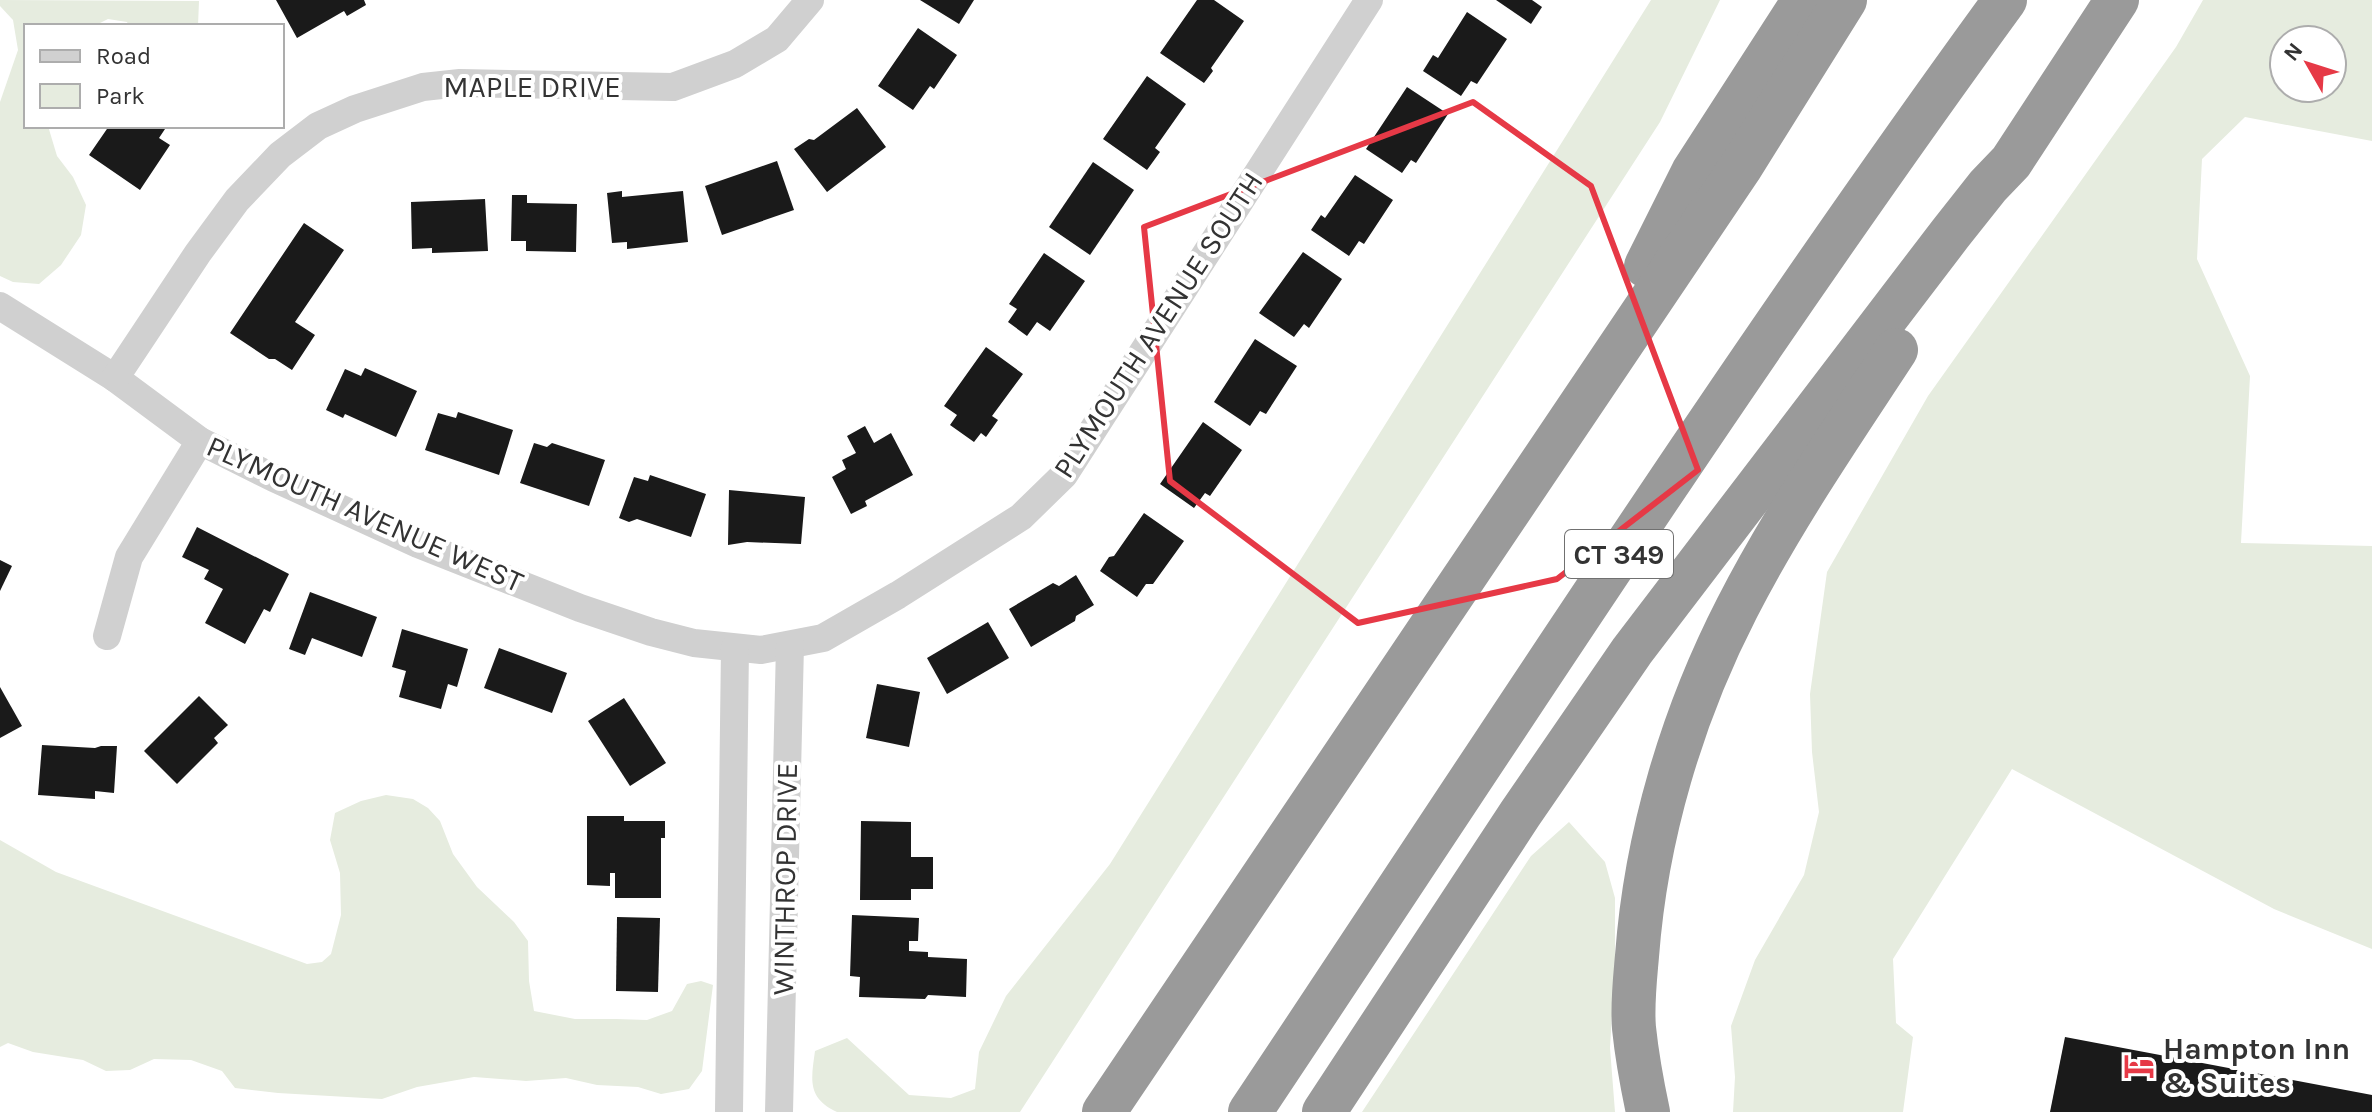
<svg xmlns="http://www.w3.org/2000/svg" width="2372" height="1112" font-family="Karla,sans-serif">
<rect width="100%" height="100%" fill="#fff"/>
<g fill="#e6ecdf" fill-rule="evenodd">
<polygon points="0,0 199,1 198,26 129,26 127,22 108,19 94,26 26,26 26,126 48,126 57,156 73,177 86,205 81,235 61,265 39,284 13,282 0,276 0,102 18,50 13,20 0,6"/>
<path d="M 1651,0 L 1720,0 L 1660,122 L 1020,1112 L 837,1112 C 807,1098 811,1080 815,1051 L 847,1038 L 909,1095 L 951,1098 L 975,1089 L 979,1052 L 1006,996 L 1110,864 Z"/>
<path d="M 2203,0 L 2372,0 L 2372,141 L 2245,117 L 2202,159 L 2197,259 L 2250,376 L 2241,543 L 2372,546 L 2372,949 L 2274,909 L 2012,769 L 1893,959 L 1896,1023 L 1913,1037 L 1903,1112 L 1733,1112 L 1735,1077 L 1731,1026 L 1755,960 L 1804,875 L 1819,812 L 1812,752 L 1810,694 L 1827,572 L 1928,396 L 2176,47 ZM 2332,40 L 2332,88 L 2284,88 L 2284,40 Z"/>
<polygon points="386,795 413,799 428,808 440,821 453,854 477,887 514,922 528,941 529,981 534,1011 575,1019 616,1019 647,1020 672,1011 687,984 701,981 713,985 702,1071 689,1089 661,1094 638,1087 597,1085 566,1078 526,1081 474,1077 417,1087 382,1099 278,1093 235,1088 222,1071 191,1060 154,1059 130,1070 106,1071 83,1060 33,1052 8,1043 0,1047 0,840 56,872 307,964 322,962 331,954 341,915 340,873 330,840 335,813 361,801"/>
<polygon points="1569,822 1605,862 1615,898 1615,962 1610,1048 1615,1112 1362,1112 1531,856"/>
</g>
<g fill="#1a1a1a">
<polygon points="276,0 364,0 366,5 347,16 344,11 297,38"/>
<polygon points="920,0 974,0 959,24"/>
<polygon points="1197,0 1214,0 1244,21 1211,68 1213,71 1204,83 1160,53"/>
<polygon points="1496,0 1532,0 1542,7 1531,24"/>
<polygon points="1467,12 1507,39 1477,84 1471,81 1461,96 1423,71 1433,55 1438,58"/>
<polygon points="918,28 957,55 934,89 930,86 913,110 878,86"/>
<polygon points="1147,76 1186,104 1155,148 1160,152 1147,170 1103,139"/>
<polygon points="1407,87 1448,114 1416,163 1411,160 1402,173 1366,149"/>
<polygon points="857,108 886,147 827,192 794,149 809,139 814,140"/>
<polygon points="109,126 167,126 159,138 170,145 140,190 89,155"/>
<polygon points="777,161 794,210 722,235 705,186"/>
<polygon points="1093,162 1134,190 1090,255 1049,227"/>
<polygon points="1355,175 1393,200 1364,244 1359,241 1349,256 1311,230 1321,215 1325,218"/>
<polygon points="622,191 622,197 683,191 688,242 627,249 627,242 612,243 607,193"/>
<polygon points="512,195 527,195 527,203 577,204 576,252 526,251 526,241 511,241"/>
<polygon points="485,199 488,251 432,253 432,248 412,249 411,202"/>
<polygon points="304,223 344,250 295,322 315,335 292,370 275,359 269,359 230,333"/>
<polygon points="1303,252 1342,279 1309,328 1304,324 1294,337 1259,313"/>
<polygon points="1044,253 1085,281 1050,331 1037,322 1027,336 1008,322 1017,309 1009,304"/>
<polygon points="1255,339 1297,366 1266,414 1260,411 1250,426 1214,402"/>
<polygon points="986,347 1023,374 992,416 998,420 986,437 981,433 974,442 950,425 957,415 944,406"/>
<polygon points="365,368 417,391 396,437 345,414 343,418 326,410 345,369 361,376"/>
<polygon points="458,412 513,430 499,475 425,450 438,413 456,418"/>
<polygon points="1203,422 1242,450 1210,496 1205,493 1194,508 1160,484"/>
<polygon points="865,426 874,443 891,433 913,475 865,501 867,506 851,514 832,477 846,469 842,460 856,453 847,436"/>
<polygon points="534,443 547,447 552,443 605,460 589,506 520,483"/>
<polygon points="650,475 706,494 691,537 637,519 629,522 619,518 634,477 648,481"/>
<polygon points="729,490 805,497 801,544 747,542 728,545"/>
<polygon points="1144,513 1184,541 1153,584 1146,584 1137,597 1100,571 1109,557 1114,556"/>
<polygon points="197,527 289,574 270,612 264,609 245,644 205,623 223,589 204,579 209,570 182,557"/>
<polygon points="0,560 12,566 0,591"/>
<polygon points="1076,575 1094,605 1076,616 1075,621 1031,647 1009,609 1053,583 1059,586"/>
<polygon points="310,592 377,617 362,657 312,638 305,655 289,649"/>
<polygon points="988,622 1009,658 947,694 927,658"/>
<polygon points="402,629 468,649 457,687 448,684 441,709 399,697 406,671 392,667"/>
<polygon points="499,648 567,673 552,713 484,688"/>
<polygon points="877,684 920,692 909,747 866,738"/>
<polygon points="0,687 22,726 0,738"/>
<polygon points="199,696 228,725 214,738 218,743 177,784 144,751"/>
<polygon points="624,698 666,763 630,786 588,721"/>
<polygon points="42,745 95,748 101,746 117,746 114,793 95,791 95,799 38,795"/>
<polygon points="587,816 624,816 624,821 665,821 665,838 661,838 661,898 615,898 615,873 610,873 610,886 587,885"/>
<polygon points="861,821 911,822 911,857 933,857 933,889 911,889 911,900 860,900"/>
<polygon points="852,915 919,918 918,941 909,941 909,951 928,952 928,957 967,959 966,997 928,995 925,999 859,997 860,977 850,976"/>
<polygon points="617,917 660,918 658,992 616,991"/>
<polygon points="2065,1037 2372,1095 2372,1112 2050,1112"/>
</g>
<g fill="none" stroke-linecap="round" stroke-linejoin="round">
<g stroke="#d0d0d0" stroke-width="28">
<polyline points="0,306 115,378 200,441 274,478 418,544 580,608 651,632 694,643 761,650 823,638 898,595 1021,517 1064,475 1369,0"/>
<polyline points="115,378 198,253 237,200 280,155 318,126 355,109 423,87 460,83 673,87 735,64 777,39 810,0"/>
<polyline points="107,636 129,557 200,441"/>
<polyline points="729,1112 735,648"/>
<polyline points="779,1112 790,645"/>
</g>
<g stroke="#9a9a9a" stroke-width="44">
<polyline points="1646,266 1693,172 1804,0"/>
<polyline points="1104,1112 1740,168 1845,0"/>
<path d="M 1250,1112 C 1499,739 1741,362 2005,0"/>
<polyline points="1324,1112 1520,814 1632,651 1950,234 1988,186 2011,162 2117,0"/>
<path d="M 1648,1112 C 1642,1084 1637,1057 1634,1028 C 1632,1004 1635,979 1637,956 C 1646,836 1682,715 1737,608 C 1783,518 1841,434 1896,350"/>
</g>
</g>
<path fill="none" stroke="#e63946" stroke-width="6" stroke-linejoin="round" d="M 1473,102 L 1591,186 L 1698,470 L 1557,579 L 1358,623 L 1170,481 L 1144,227 Z"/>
<defs>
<g id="hotel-bare" transform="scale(2.4)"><path d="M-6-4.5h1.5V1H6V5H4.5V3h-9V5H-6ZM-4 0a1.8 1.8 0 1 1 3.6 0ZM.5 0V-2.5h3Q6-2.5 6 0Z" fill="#e63946" stroke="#fff" stroke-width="2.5" paint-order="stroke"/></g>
</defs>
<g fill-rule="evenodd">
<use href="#hotel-bare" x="2139" y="1066"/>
</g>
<g text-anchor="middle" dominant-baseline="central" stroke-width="8" stroke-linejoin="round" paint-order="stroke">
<rect fill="#fff" stroke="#707070" stroke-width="2" x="1565" y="530" width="108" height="48" rx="6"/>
<g font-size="28" font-weight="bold" fill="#333">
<text x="1619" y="554">CT 349</text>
</g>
<g font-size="30" fill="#333" stroke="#fff">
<text x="532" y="87">MAPLE DRIVE</text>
<text transform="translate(1158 325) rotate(-57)">PLYMOUTH AVENUE SOUTH</text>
<text transform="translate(365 514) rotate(24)">PLYMOUTH AVENUE WEST</text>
<text transform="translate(785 879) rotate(-89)">WINTHROP DRIVE</text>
</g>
<g font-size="30" font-weight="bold" fill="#333" stroke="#fff" text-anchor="start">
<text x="2163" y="1049">Hampton Inn<tspan x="2163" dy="34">&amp; Suites</tspan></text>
</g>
</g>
<rect x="24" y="24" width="260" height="104" fill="#ffffff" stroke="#adadad" stroke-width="2"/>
<rect x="40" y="50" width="40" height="12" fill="#d0d0d0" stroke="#adadad" stroke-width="2"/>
<text x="96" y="64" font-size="24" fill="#333333">Road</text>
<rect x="40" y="84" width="40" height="24" fill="#e6ecdf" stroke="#adadad" stroke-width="2"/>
<text x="96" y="104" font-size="24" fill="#333333">Park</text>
<g transform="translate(2308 64) rotate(309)"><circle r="38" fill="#ffffff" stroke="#adadad" stroke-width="2"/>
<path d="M0-6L14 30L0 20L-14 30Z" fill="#e63946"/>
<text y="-12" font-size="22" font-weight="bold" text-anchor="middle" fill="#333333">N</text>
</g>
</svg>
